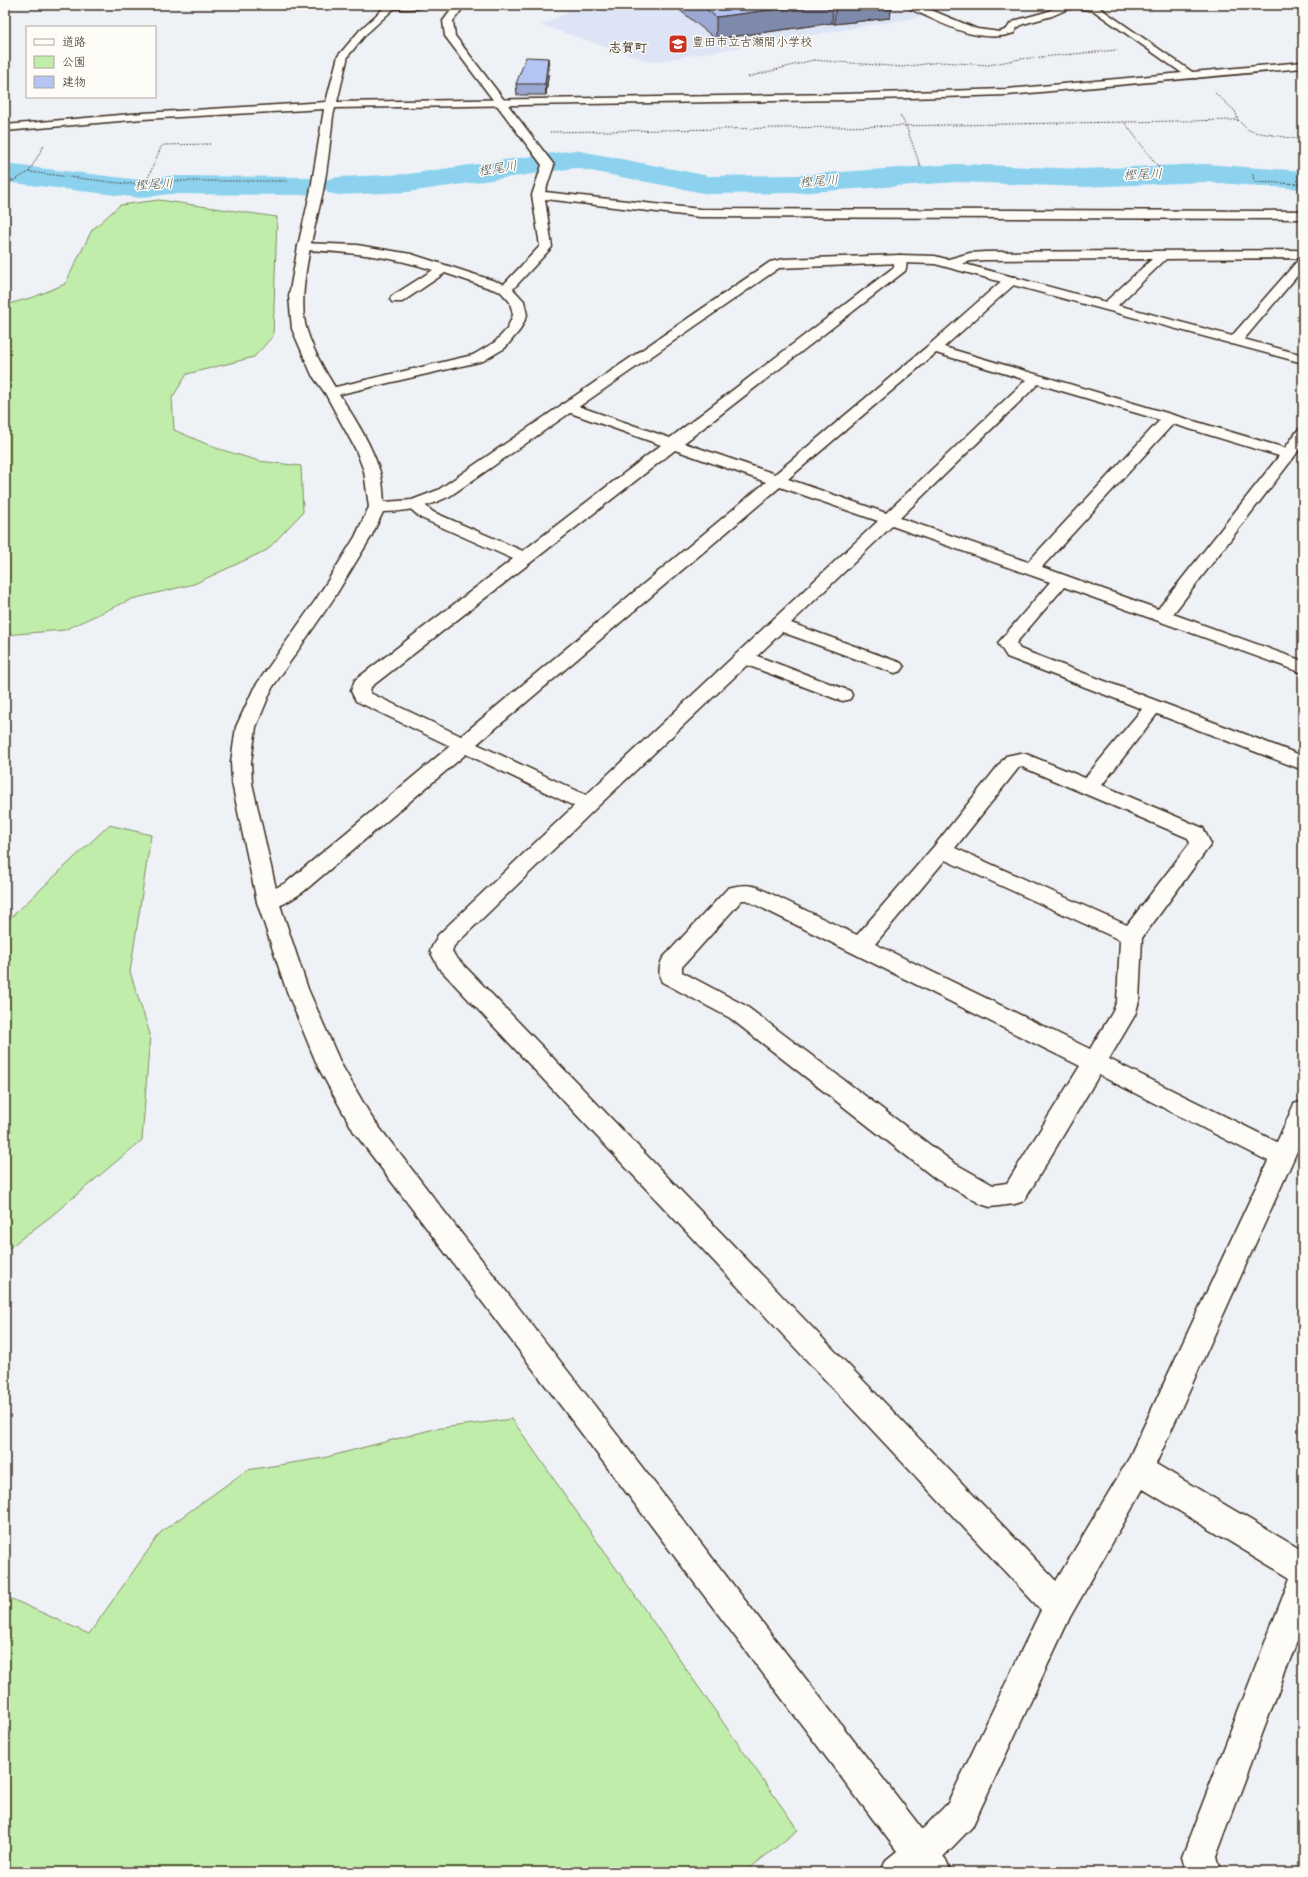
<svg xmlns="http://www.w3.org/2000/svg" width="1308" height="1877" font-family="'Gochi Hand','Klee One',sans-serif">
<rect width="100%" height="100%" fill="#eef1f6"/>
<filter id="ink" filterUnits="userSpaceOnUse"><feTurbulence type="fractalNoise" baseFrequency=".025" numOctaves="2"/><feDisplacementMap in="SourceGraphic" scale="8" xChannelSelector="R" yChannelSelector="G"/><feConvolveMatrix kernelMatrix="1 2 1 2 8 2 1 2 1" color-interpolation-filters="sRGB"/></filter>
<g filter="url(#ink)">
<polygon fill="#dde4f5" points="559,5 900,5 926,16 651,62 541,25 568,13"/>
<g fill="#c1edaa" stroke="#7e8c64">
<polygon points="159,200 277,217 273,336 254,357 187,374 172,398 174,430 216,448 259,461 301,466 303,512 267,550 194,584 132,599 64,630 5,635 5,305 34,297 65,284 92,230 120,205"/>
<polygon points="109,825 151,835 130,972 150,1034 142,1140 50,1217 5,1251 5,923"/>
<polygon points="512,1419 798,1830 745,1872 5,1872 5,1596 89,1634 161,1532 247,1470 323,1458 434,1429"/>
</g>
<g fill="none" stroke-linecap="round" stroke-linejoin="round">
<g fill="#8cd2ee" fill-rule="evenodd">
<polygon points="575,150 709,176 796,175 957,164 1083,169 1205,164 1303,171 1303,189 1205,182 1083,187 957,182 796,193 709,194 575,168 408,192 339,195 328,193 323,186 328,179 339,177 408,174"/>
<polygon points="5,164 141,180 169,176 303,177 314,179 319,186 314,193 303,195 169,194 141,198 5,182"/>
</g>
<g stroke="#3b2a1e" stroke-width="3">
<g id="minor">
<path d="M 387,5 L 427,5 C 422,10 392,10 387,5 Z"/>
<path d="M 452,5 L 462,5 L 462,9 L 453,21 L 455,36 L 554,165 L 545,192 L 700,209 L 1303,211 L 1303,219 L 700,217 L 545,199 L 552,247 L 513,289 L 524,301 L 527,315 L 520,330 L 505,348 L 483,361 L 332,396 L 327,395 L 325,392 L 327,389 L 473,355 L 495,342 L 507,329 L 513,315 L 510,302 L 501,292 L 445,273 L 402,302 L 392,302 L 390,299 L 392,296 L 433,270 C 391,256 348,252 304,250 L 300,249 L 298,246 L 300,243 L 357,245 L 411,254 L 504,284 L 540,246 L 532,195 L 542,165 L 445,36 L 443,21 L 452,9 Z"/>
<path d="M 906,5 L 919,5 L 977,29 L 1000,32 L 1007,29 L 1010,24 L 1017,20 L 1046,12 L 1061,5 L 1097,6 L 1198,76 L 1197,78 L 1189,78 L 1094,11 L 1077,8 L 1068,9 L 1052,16 L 1023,24 L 1017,28 L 1014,33 C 984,43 956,30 928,17 C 921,13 911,11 906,5 Z"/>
<polygon points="1303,250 1303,269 1240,344 1230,344 1228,341 1230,338 1300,258 1166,259 1114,309 1104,309 1102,306 1104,303 1152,259 985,260 971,261 950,267 945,266 944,263 945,260 970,253 985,252"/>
<path d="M 900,255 L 905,256 C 907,260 907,267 905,271 L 684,443 L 775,474 L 929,345 L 1006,277 L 1016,277 L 1018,280 L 1016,283 L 944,347 L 1285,448 L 1298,430 L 1303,428 L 1303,444 L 1294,457 L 1173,614 L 1303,661 L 1303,673 L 1064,587 L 1016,643 L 1020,649 L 1303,756 L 1303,770 L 1157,714 L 1102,785 L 1203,828 L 1211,844 L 1142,938 L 1139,1001 L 1135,1015 L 1109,1059 L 1277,1142 L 1294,1104 L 1303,1101 L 1303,1138 L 1156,1464 L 1303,1551 L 1303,1625 L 1216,1857 L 1220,1872 L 1186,1872 L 1182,1857 L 1290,1578 L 1143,1489 L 1070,1617 L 972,1827 L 933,1867 L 921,1872 L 909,1867 L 904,1855 L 909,1843 L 948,1803 L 1041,1610 L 439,968 L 430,951 L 438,935 L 574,806 L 466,754 L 303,892 C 290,900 275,912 260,908 L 257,902 L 260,896 L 287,882 L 450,746 L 356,701 L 351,691 L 355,680 L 513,559 L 421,518 L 406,505 L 408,502 C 419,499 425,505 433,512 L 523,551 L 661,445 L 562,410 L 560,407 L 562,404 L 572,404 L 670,438 L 894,267 L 894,259 L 895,256 ZM 936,353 L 1026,380 L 886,513 L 788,479 ZM 1038,384 L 1160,420 L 1028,562 L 900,518 ZM 1173,424 L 1279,456 L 1158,609 L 1042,567 ZM 675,450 L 766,482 L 461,736 L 370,693 L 371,687 ZM 780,487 L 878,521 L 586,795 L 477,744 ZM 892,526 L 1050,582 L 998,643 L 1007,657 L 1142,709 L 1085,778 L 1026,754 L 1020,753 L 1006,756 L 935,845 L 857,935 L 757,887 C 747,884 738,885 728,888 L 663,958 C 659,966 658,974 662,982 L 730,1018 L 936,1179 L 981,1204 L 990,1207 L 1015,1204 L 1024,1201 L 1099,1075 L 1268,1161 L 1128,1460 L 1056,1581 L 455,956 L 452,951 L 454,946 L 595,809 L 747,665 L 836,699 L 843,701 L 850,699 L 852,695 L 850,691 L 757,656 L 782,632 L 889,671 L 895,673 L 901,671 L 904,667 L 901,663 L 791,623 ZM 1020,766 L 1188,838 L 1190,843 L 1127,925 L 955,848 ZM 945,860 L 1120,940 L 1117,1001 L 1112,1013 L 1090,1049 L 875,944 ZM 742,900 L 746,900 L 1080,1066 L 1007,1183 L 993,1185 L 954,1163 L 746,1006 L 682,972 L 682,967 Z"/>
</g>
</g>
<g stroke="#3b2a1e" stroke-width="3">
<path id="tertiary" d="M 387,5 L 398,5 L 366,34 L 348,56 L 337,102 L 844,94 L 1007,89 L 1303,62 L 1303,68 L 1007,95 L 844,100 L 335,108 L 333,116 C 330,141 328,166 323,191 C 315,228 295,295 307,331 C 323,381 363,419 379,469 C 383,480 383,492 384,502 L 412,500 L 438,490 L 770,262 L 784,259 L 900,255 L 935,256 L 1303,355 L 1303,363 L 935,264 L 900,263 L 779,268 L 450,496 C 428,507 406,512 383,512 L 371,537 L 334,598 L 272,688 L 256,727 L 251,762 L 252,783 L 279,902 L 308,989 L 341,1064 L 372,1118 L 946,1860 L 951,1872 L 881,1872 L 886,1860 L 897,1851 L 354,1132 L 318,1067 L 286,989 L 257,902 L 232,783 L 231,762 L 236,727 L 254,688 L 317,598 L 355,537 L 369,507 L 364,471 L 356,450 L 325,393 L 312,375 L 292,329 L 289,296 L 298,246 L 311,189 L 324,109 L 143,119 L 5,131 L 5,125 L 143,113 L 326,102 L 338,56 L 360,30 Z"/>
</g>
<g stroke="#3b2a1e" stroke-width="1" stroke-dasharray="1.5 1.5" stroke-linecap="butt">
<polyline points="748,77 813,60 902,67 940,62 989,65 1020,59 1117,50"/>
<polyline points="900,115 906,126 921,168"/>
<polyline points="1238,120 1247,129 1254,132 1303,140"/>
<polyline points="1125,123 1159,168"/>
<polyline points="550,132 1238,120 1235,111 1215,93"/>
<polyline points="29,172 127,184 169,181 288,181"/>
<polyline points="1253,174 1254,182 1303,184"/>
<polyline points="5,179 13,180"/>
<polyline points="146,183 161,147 164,145 210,144"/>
<polyline points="5,185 29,172 44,145"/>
</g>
<use href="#minor" fill="#fdfcf7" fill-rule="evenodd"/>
<use href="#tertiary" fill="#fdfcf7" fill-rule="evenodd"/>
</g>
<g fill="#9ba9d2" stroke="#3b2a1e">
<polygon points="673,5 892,5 890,18 834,24 832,23 716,39"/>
<polygon points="549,68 546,95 517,95 516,84"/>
</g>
<g fill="#7e8aab" stroke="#3b2a1e">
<polygon points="808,5 833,5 832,23 716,39 716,17"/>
<polygon points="836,5 892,5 890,18 834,24"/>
<polygon points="548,58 549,68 546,95 545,84"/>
</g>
<g fill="#b4c5f4" stroke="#3b2a1e">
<polygon points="701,5 808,5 716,17"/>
<polygon points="526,57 548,58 545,84 516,84"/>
</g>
</g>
<defs>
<g id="school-square" transform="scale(1)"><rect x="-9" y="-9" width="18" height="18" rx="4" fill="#c8321e" stroke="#fdfcf7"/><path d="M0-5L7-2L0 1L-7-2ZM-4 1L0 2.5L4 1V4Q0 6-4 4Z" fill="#fff"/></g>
</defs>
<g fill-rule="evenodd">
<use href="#school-square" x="678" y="44"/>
</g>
<g text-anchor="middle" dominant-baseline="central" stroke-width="3" stroke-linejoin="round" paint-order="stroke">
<g font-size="12" fill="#3b2a1e" stroke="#fdfcf7" text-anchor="start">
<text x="692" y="44">豊田市立古瀬間小学校</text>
</g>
<g font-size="13" font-weight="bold" fill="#3b2a1e" stroke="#fdfcf7">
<text x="628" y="49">志賀町</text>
</g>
<g font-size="13" font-style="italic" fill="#535c5c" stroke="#fdfcf7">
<text transform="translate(498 170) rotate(-8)">樫尾川</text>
<text transform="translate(1143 176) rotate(-2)">樫尾川</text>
<text transform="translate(819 183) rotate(-4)">樫尾川</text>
<text transform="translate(154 186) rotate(-3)">樫尾川</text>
</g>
</g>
<rect width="1308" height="1877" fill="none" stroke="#fdfcf7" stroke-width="20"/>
<rect x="10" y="10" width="1288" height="1857" fill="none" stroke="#3b2a1e" stroke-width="1.5" filter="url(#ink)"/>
<rect x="26" y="26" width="130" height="72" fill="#fdfcf7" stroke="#afa8a0"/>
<rect x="34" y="39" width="20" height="6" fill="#fdfcf7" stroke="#afa8a0"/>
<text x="62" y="46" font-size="12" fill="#3b2a1e">道路</text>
<rect x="34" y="56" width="20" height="12" fill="#c1edaa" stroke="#afa8a0"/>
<text x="62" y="66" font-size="12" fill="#3b2a1e">公園</text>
<rect x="34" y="76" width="20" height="12" fill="#b4c5f4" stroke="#afa8a0"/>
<text x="62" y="86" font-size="12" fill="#3b2a1e">建物</text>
</svg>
